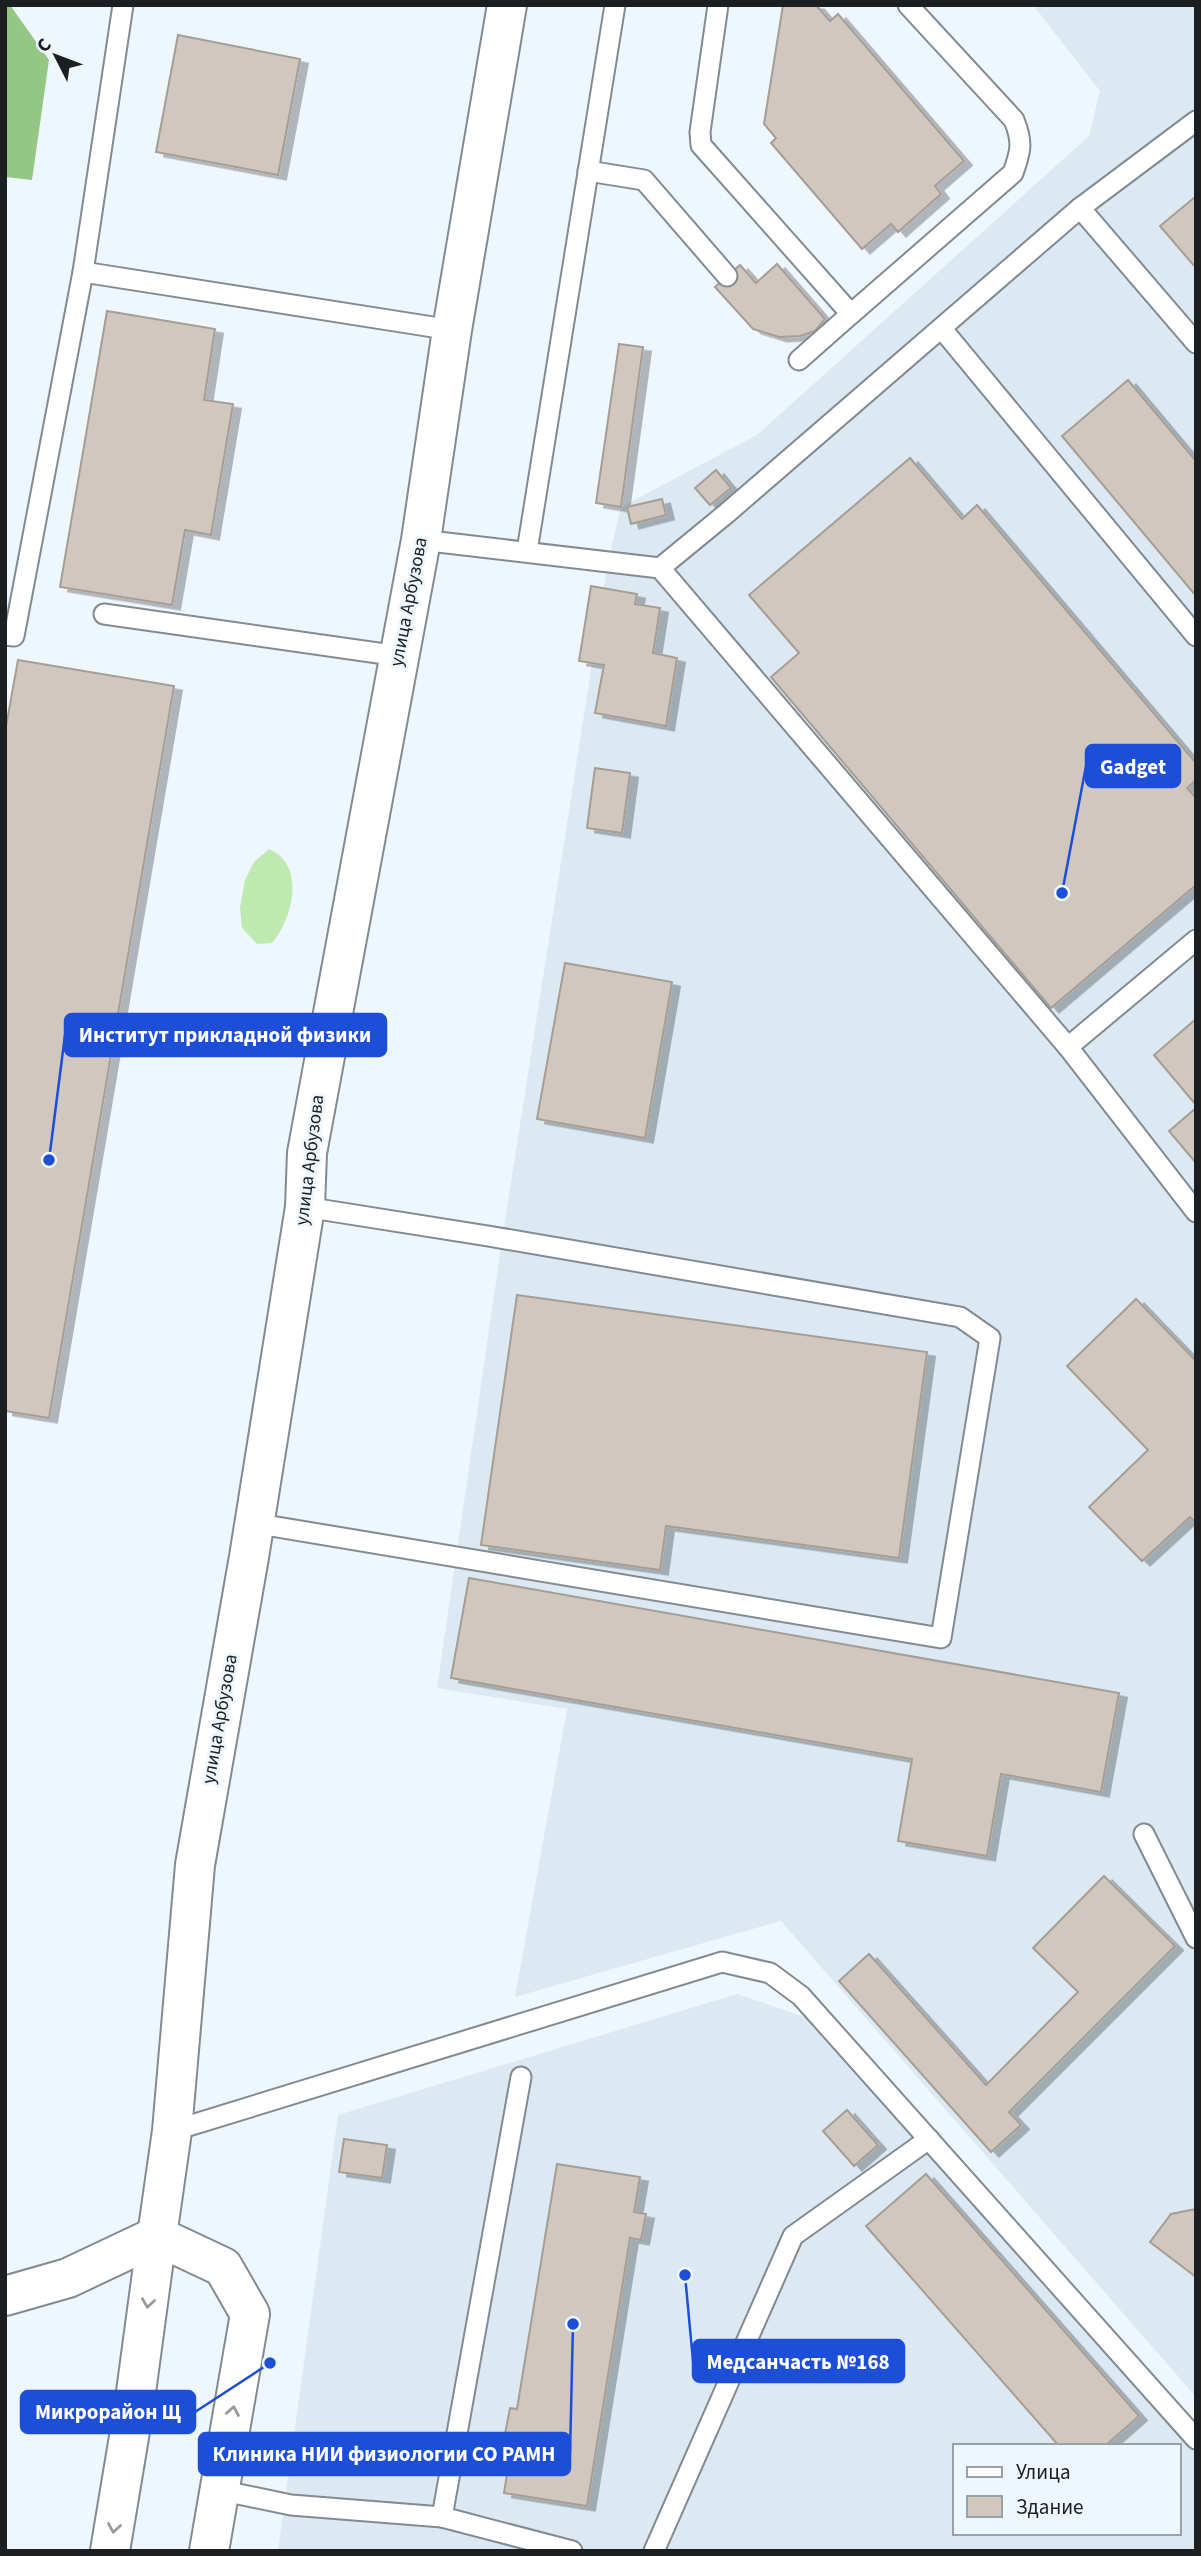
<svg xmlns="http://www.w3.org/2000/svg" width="1201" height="2556" font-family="'Source Sans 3',sans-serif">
<defs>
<filter id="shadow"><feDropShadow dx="8" dy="4.5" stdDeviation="0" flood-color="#0004"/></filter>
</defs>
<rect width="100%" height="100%" fill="#eff7fe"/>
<g fill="#dce9f3" fill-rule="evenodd">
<polygon points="1033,5 1196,5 1196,2397 781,1921 515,1997 567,1709 437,1688 502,1240 608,561 621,507 757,435 1089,136 1100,91"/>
<path d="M 737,1994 L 838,2028 L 1196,2435 L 1196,2551 L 278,2551 L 338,2115 ZM 954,2446 L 1178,2446 L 1178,2533 L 954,2533 Z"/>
</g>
<path fill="#bee9af" d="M 269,849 C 306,865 293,918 272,943 L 257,944 L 242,928 L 240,908 L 245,880 L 254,862 Z"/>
<polygon fill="#95c784" points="5,5 10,5 49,60 32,180 5,177"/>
<g fill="#d0c7bf" stroke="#a69d95" stroke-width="2" filter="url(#shadow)">
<polygon points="783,5 816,5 830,21 838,14 964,161 935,186 941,194 898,232 891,224 862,249 771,143 776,138 764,124"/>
<polygon points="178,35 300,59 278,175 156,152"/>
<polygon points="1195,197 1196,198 1196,268 1160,226"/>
<polygon points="777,264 825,319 815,331 800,336 779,337 753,329 715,287 740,265 756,283"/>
<polygon points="107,311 215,329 204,400 233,404 211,535 185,530 172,605 60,587"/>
<polygon points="619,344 643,347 621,507 596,503"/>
<polygon points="1128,380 1196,461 1196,596 1062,436"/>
<polygon points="910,458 962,519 977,505 1196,763 1196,780 1187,788 1196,798 1196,885 1051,1008 771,677 799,653 749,595"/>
<polygon points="716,470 731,488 710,505 695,488"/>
<polygon points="662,499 666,515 631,524 627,507"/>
<polygon points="591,586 637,594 635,604 660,608 653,653 677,658 666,726 595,713 604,665 579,661"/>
<polygon points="18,660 174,686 49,1418 5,1411 5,732"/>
<polygon points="595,768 630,773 622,833 587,828"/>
<polygon points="565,963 672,982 645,1138 537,1119"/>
<polygon points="1196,1019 1196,1105 1154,1055"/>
<polygon points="1196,1108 1196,1163 1169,1131"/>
<polygon points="517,1295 927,1352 899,1558 666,1526 660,1570 481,1545"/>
<polygon points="1136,1299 1196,1361 1196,1523 1190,1517 1142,1561 1089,1507 1148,1450 1067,1366"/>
<polygon points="469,1578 1119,1693 1101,1792 1001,1774 987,1856 898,1841 912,1759 451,1678"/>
<polygon points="1104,1876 1175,1946 1009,2112 1021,2125 991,2152 839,1981 869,1954 986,2085 1078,1992 1033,1948"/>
<polygon points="847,2110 878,2145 854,2166 823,2131"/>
<polygon points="344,2139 387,2145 382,2178 339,2172"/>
<polygon points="557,2164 640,2177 634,2212 646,2214 641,2240 630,2238 587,2506 504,2493 513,2436 505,2434 510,2408 517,2409"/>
<polygon points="926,2174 1139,2416 1105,2446 1059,2446 866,2226"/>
<polygon points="1196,2209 1196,2277 1150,2242 1171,2214"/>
</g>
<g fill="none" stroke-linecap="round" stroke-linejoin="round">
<g stroke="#828a92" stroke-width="23">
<g id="service">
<path d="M 718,5 L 700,132 L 701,145 L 851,314 L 1013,173 C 1021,151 1023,142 1014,120 L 908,5"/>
<polyline points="588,171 644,180 727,276"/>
<polyline points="1080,208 1196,121"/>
<polyline points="83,272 452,330"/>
<polyline points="942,329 1196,636"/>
<polyline points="799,360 851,314"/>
<polyline points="421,540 660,568 1068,1047 1196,1212"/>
<polyline points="527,551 615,5"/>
<polyline points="660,568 727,513 1080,208 1196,343"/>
<polyline points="104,614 399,656"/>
<polyline points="5,635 14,636 83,272 123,5"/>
<polyline points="1068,1047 1196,940"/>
<polyline points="253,1523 941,1638 990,1338 960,1317 488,1236 305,1207"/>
<polyline points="1144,1834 1196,1938"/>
<polyline points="172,2131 722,1962 770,1973 801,1996 1196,2439"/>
<polyline points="219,2490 291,2505 442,2517 572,2551"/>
<polyline points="442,2517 521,2077"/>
<polyline points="654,2551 793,2236 929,2139"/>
</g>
</g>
<g stroke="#828a92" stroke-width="42">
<polyline id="tertiary" points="157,2236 172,2131 195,1865 249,1557 305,1207 307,1153 421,540 452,330 507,5"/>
</g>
<g stroke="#828a92" stroke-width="42">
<g id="secondary">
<polyline points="157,2236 223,2267 250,2314 209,2551"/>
<polyline points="5,2296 68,2278 157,2236"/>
<polyline points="110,2551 134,2407 157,2236"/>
</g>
</g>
<use href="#service" stroke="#fff" stroke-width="19"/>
<use href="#tertiary" stroke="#fff" stroke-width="38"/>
<use href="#secondary" stroke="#fff" stroke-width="38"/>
</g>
<defs><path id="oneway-chevron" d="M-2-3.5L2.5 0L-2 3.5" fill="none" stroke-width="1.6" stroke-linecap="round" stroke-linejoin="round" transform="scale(1.75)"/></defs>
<g stroke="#989a9c">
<use href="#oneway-chevron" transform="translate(148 2303) rotate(98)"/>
<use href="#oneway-chevron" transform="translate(233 2411) rotate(-80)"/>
<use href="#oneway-chevron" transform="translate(114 2528) rotate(99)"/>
</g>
<g text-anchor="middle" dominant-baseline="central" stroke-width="6" stroke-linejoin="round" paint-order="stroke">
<g font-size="19" fill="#1b1f22" stroke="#eff7fe">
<text transform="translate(409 602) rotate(-79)">улица Арбузова</text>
<text transform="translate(310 1160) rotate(-83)">улица Арбузова</text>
<text transform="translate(220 1719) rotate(-80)">улица Арбузова</text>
</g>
</g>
<path fill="none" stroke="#1d4ed8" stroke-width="2.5" d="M1062 893L1086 766M49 1160L65 1035M685 2275L693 2361M270 2363L195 2412M573 2324L570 2454"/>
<g fill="#1d4ed8" stroke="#eff7fe" stroke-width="2.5">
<circle cx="1062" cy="893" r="7"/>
<circle cx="49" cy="1160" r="7"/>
<circle cx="685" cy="2275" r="7"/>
<circle cx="270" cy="2363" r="7"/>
<circle cx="573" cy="2324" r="7"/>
</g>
<g fill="#1d4ed8" stroke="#1d4ed8" stroke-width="2.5">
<rect x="1086" y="745" width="94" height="42" rx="7"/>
<rect x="65" y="1014" width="321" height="42" rx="7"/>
<rect x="693" y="2340" width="211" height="42" rx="7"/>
<rect x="21" y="2391" width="174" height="42" rx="7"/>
<rect x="199" y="2433" width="371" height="42" rx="7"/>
</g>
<g font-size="21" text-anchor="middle" font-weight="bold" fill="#fff">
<text x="1133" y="774">Gadget</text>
<text x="225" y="1042">Институт прикладной физики</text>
<text x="798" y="2369">Медсанчасть №168</text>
<text x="108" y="2419">Микрорайон Щ</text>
<text x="384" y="2461">Клиника НИИ физиологии СО РАМН</text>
</g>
<rect width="1201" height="2556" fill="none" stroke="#1b1f22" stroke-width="14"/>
<rect x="953" y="2444" width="228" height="91" fill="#eff7fe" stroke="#9aa1a6" stroke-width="2"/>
<rect x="967" y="2467" width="35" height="10" fill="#ffffff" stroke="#9aa1a6" stroke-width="2"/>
<text x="1016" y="2479" font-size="21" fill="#1b1f22">Улица</text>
<rect x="967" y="2496" width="35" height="21" fill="#d0c7bf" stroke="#9aa1a6" stroke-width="2"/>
<text x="1016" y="2514" font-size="21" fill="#1b1f22">Здание</text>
<g transform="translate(56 56) rotate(312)" stroke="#eff7fe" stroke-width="5" paint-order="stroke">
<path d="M0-5L12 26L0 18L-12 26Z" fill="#1b1f22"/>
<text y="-10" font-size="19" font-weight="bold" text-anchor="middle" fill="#1b1f22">С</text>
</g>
</svg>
